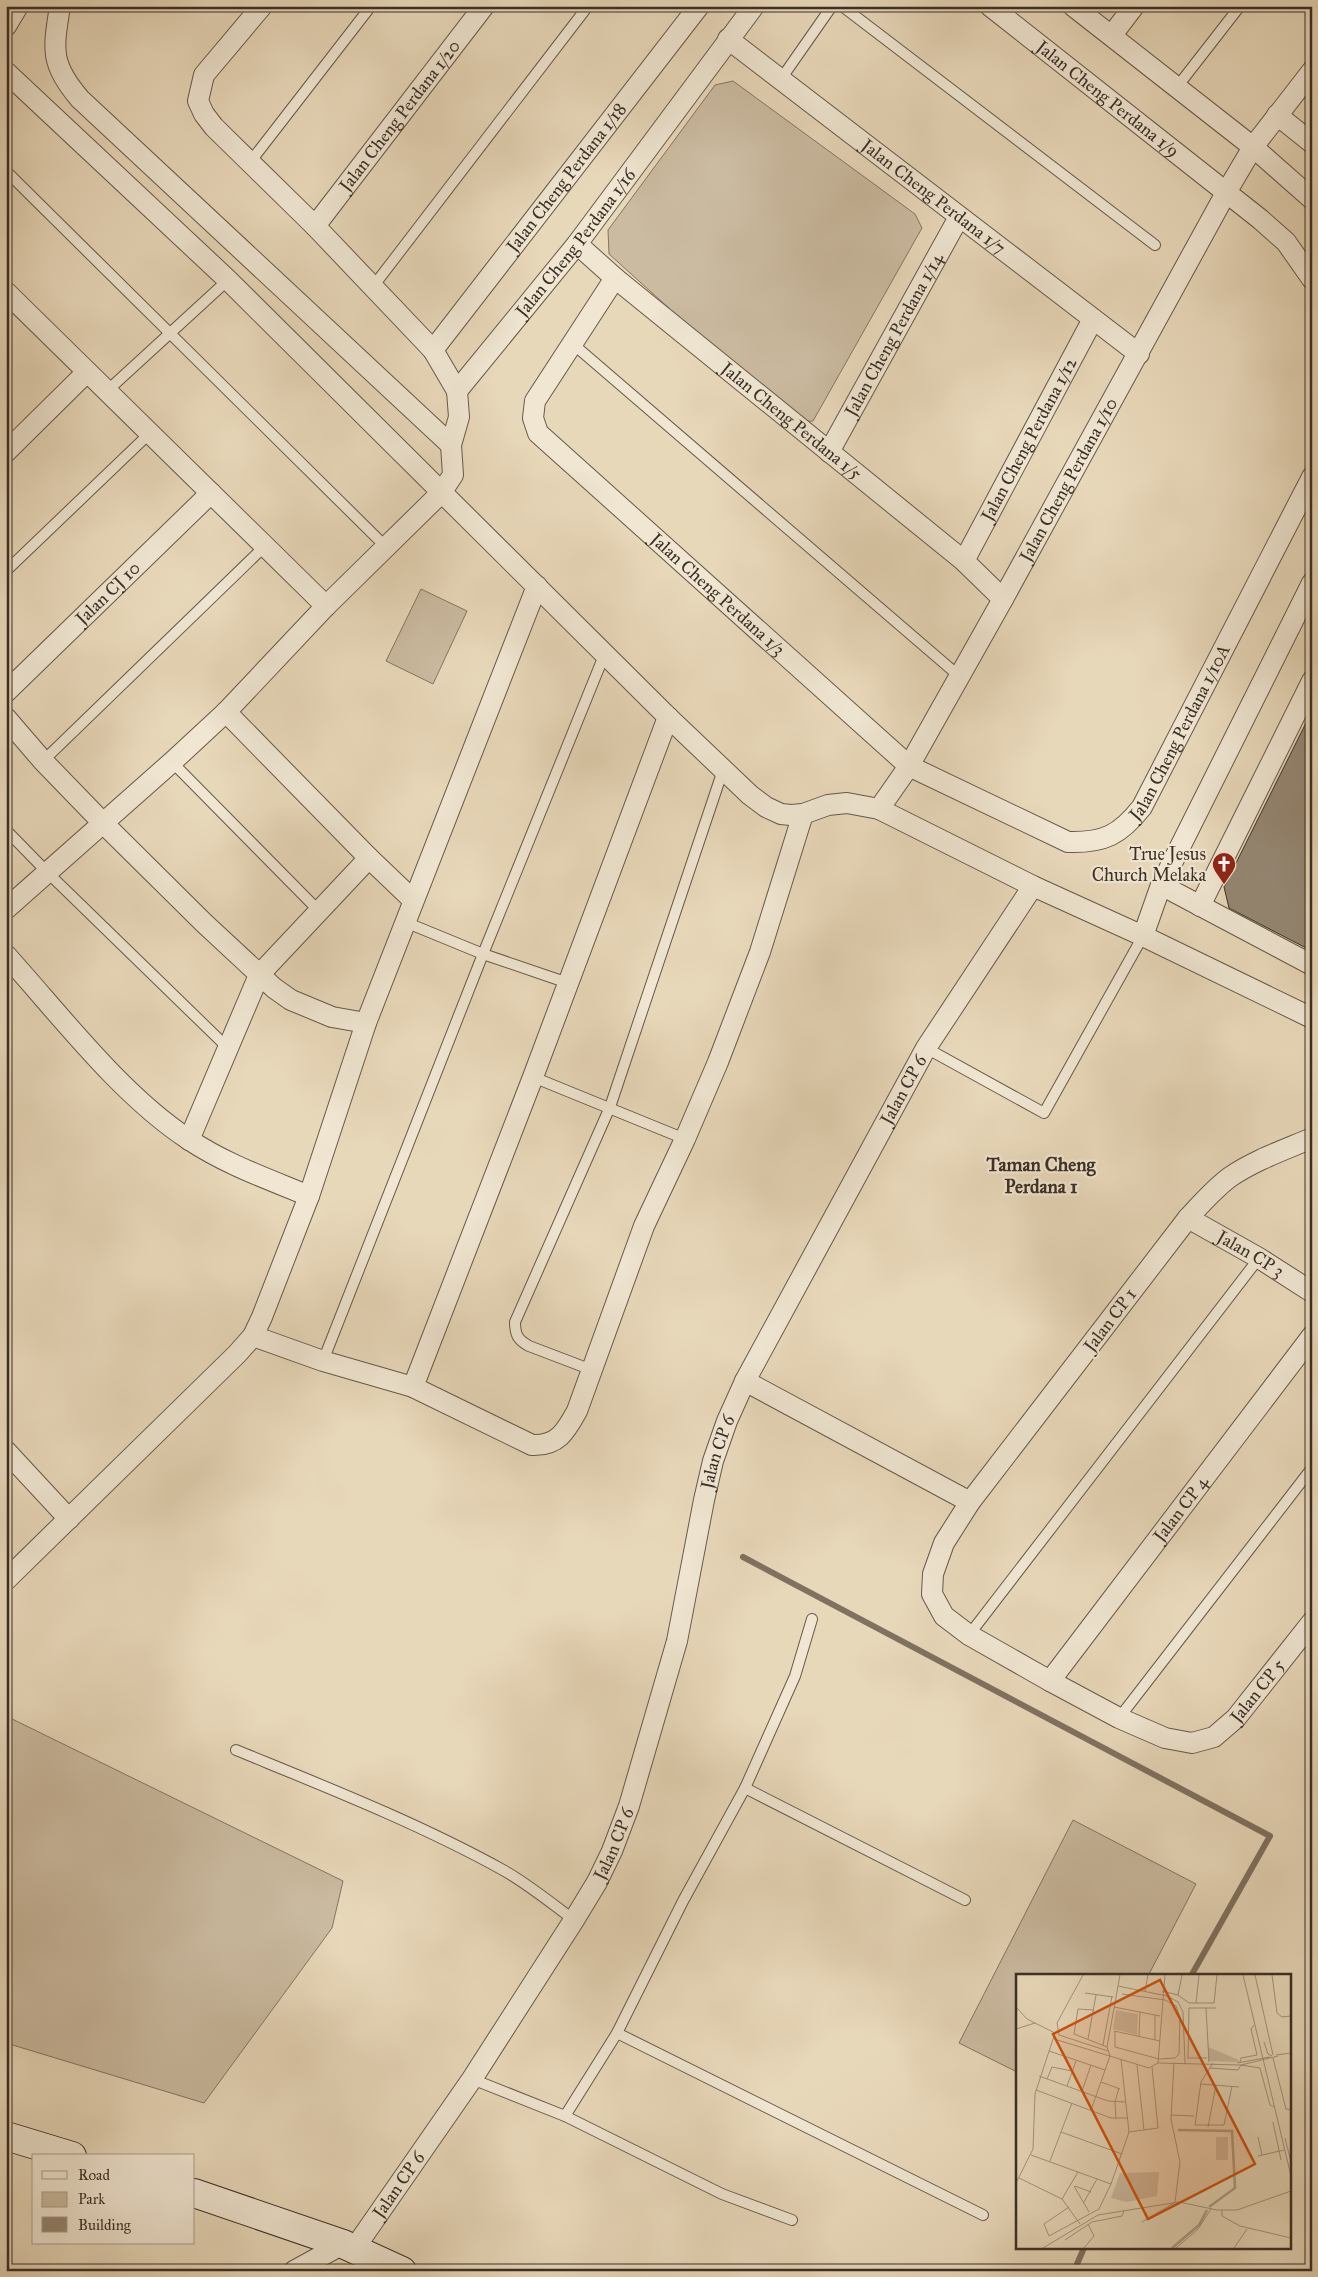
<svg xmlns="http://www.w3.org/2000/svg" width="1318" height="2277" font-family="'IM FELL Great Primer',serif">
<rect width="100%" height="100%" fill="#e8d8ba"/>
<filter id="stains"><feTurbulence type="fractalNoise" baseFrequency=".004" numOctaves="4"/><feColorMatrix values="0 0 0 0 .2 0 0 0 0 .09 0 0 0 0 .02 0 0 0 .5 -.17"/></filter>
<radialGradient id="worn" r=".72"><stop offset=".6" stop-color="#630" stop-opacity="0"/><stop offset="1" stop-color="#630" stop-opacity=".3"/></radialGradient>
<g fill="#cbbba1" stroke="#837564">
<polygon points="733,81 915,214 922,228 813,421 795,422 609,254 608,230 715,85"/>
<polygon points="421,589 467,611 433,684 386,661"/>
<polygon points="6,1716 343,1881 332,1928 204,2103 6,2043"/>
<polygon points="1073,1820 1196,1884 1148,1976 1017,1976 1017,2072 959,2043"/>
</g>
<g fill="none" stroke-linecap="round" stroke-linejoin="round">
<g stroke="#7f7261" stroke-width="6">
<polyline points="743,1557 1270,1836 1191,1976"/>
<polyline points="1074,2271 1084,2248"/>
</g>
</g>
<polygon fill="#958773" stroke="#3b2f26" points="1312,711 1312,951 1229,908 1224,887"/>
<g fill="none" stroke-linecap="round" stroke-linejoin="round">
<g stroke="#66594b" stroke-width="12">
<g id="lane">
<polyline points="842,6 1155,245"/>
<polyline points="781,79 832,6"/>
<polyline points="1177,87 1240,6"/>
<polyline points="251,161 371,6"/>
<polyline points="6,171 385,546"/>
<polyline points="372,288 588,6"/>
<polyline points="573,344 959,676"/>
<polyline points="107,391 228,280"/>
<polyline points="6,571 150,433"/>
<polyline points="43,761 265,546"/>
<polyline points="172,762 319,911"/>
<polyline points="6,830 47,872 229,1049"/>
<polyline points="405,922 483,954 568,983"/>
<polyline points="926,1048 1044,1113 1143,936"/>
<polyline points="533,1077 685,1139"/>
<polyline points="323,1361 483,954 605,653"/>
<path d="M 592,1370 L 529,1346 C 518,1340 515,1335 515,1322 L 610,1107 L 723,770"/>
<polyline points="969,1635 1259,1258"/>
<polyline points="1119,1718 1312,1468"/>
<path d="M 236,1750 C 326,1787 418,1823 503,1870 C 528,1884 551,1903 574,1920"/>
<polyline points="745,1788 965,1900"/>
<polyline points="617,2033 983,2215"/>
<polyline points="472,2079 565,2116 722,2194 792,2220"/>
<polyline points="565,2116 617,2033 683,1901 745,1788 795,1676 812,1619"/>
</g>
</g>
<g stroke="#66594b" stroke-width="22">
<g id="street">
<path d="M 60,6 C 53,50 50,64 80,99 L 451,445"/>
<polyline points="262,6 204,75 198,101 204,114 214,127 315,226 433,350 457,391"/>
<path id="s1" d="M 990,6 L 1260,219 L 1286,242 L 1312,279"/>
<polyline points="1073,6 1253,147 1312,199"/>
<polyline points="6,26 18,6"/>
<polyline points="1112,35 1134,6"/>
<path id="s2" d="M 728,39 L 1139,354"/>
<polyline points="6,72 228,280 668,717 750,795 766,807 781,814 791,815 803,814 828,805 847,803 879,809 1033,886 1143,936 1312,1018"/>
<polyline points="1277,115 1312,143"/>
<path id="s3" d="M 315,226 L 484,6"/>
<path id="s4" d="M 577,244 L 615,278 L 964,561 L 1003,599"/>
<path id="s5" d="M 615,278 L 535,401 L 533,418 L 538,433 L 909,766 L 1068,842 C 1104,843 1120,835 1142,807 L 1312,477"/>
<polyline points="6,292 326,606"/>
<path id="s6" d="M 433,350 L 699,6"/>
<polyline points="6,452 87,372"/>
<path id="s7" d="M 829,452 L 959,217"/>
<path id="s8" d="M 964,561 L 1093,319"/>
<path id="s9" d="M 6,692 L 211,493"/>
<polyline points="226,712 369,858 413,900"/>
<polyline points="6,718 43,761 103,823 204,923 274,988 291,1000 332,1017 366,1023"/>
<path id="s10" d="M 879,809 L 909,766 L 1003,599 L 1227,191 L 1253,147 L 1312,71"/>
<polyline points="1161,885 1312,965"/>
<polyline points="1200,906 1312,681"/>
<path id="s11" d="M 6,909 L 172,762 L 226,712 L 326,606 L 441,493 L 453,475 L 451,445 L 459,417 L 457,391 L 577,244 L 754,6"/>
<polyline points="1143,936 1161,885 1312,583"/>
<path d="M 6,955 C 61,1016 120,1094 188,1139 C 225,1164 268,1179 309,1196"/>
<path id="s12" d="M 1312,1138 C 1284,1150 1255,1160 1230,1177 C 1214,1189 1201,1204 1188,1218 L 970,1502 L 944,1543 L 933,1574 L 932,1594 L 944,1616 L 969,1635 L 1050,1681 L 1119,1718 L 1165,1738 L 1192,1743 L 1214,1737 L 1236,1718 L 1312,1622"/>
<polyline points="189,1140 259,975 369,858"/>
<path id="s13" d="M 1188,1218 L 1259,1258 L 1312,1292"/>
<path d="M 253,1336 L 323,1361 L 413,1387 L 532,1445 C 558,1446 566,1431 577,1411 L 644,1226 L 685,1139 L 718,1062 L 760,952 L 803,814"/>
<polyline points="745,1381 970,1502"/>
<polyline points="413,1387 533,1077 668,717"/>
<polyline points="6,1451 69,1519"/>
<polyline points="6,1580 237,1354 253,1336 262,1317 309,1196 366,1023 537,586"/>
<path id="s14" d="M 1050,1681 L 1312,1336"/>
<path id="s15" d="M 354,2249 L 472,2079 L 574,1920 L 597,1882 L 612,1851 L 629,1806 L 677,1641 L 704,1500 L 713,1461 L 727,1421 L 745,1381 L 926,1048 L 1033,886"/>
<polyline points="294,2271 343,2244"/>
</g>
</g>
<g stroke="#3b2f26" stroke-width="30">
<g id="secondary">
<polyline points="6,2136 72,2156"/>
<polyline points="194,2193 343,2244 402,2271"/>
</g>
</g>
<use href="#lane" stroke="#f0e6d2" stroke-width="10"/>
<use href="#street" stroke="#f0e6d2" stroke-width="20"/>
<use href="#secondary" stroke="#f0e6d2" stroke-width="28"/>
</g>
<defs>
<g id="church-pin" transform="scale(1.25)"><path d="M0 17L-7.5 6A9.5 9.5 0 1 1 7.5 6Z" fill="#8f2418" stroke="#f0e6d2"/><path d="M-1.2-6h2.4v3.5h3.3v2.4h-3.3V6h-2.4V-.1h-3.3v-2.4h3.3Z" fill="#fff"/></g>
</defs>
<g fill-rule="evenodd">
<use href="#church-pin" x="1224" y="864"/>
</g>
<g text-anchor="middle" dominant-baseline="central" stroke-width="4.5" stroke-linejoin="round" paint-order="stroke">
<g font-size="18" fill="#3b2f26" stroke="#f0e6d2">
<text stroke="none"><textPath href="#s1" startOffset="150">Jalan Cheng Perdana 1/9</textPath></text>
<text stroke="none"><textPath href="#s3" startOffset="139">Jalan Cheng Perdana 1/20</textPath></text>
<text stroke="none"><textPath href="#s6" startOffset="218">Jalan Cheng Perdana 1/18</textPath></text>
<text stroke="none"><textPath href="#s2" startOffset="259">Jalan Cheng Perdana 1/7</textPath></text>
<text stroke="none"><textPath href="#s11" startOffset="899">Jalan Cheng Perdana 1/16</textPath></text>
<text stroke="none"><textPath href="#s7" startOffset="134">Jalan Cheng Perdana 1/14</textPath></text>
<text stroke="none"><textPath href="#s4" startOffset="278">Jalan Cheng Perdana 1/5</textPath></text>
<text stroke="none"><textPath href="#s8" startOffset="138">Jalan Cheng Perdana 1/12</textPath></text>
<text stroke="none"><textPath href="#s10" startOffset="380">Jalan Cheng Perdana 1/10</textPath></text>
<text stroke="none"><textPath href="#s9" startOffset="142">Jalan CJ 10</textPath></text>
<text stroke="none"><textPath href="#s5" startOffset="421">Jalan Cheng Perdana 1/3</textPath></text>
<text stroke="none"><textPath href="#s5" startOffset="1024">Jalan Cheng Perdana 1/10A</textPath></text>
<text stroke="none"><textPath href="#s15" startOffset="1296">Jalan CP 6</textPath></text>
<text stroke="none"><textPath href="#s13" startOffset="72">Jalan CP 3</textPath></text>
<text transform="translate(1110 1320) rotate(-53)">Jalan CP 1</text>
<text stroke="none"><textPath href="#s15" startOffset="888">Jalan CP 6</textPath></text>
<text stroke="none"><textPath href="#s14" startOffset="216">Jalan CP 4</textPath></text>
<text stroke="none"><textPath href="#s12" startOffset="1001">Jalan CP 5</textPath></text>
<text stroke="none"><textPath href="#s15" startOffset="482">Jalan CP 6</textPath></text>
<text stroke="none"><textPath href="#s15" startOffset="78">Jalan CP 6</textPath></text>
</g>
<g font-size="18" fill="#3b2f26" stroke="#f0e6d2" text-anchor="end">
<text x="1206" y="854">True Jesus<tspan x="1206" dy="21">Church Melaka</tspan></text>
</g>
<g font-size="19" font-weight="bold" fill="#3b2f26" stroke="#f0e6d2">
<text x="1041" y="1164">Taman Cheng<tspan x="1041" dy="22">Perdana 1</tspan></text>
</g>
</g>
<g transform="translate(1016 1974)">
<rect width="275" height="275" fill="#e8d8ba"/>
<path d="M 100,36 L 122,40 L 121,61 L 97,55 ZM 192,73 L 223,86 L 222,88 L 192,87 ZM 200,163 L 212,163 L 212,186 L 200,186 ZM 143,198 L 141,222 L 111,228 L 95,224 L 104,199 Z" fill="#cbbba1"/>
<path fill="none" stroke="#ad9f88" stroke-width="2.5" d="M 162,156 L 216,157 L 219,214 L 193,233M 156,274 L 183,251 L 191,236"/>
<path fill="none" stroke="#a3947f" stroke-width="1" d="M 67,1 L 41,49 L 43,61 L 92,77M 227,1 L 275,202M 239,1 L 257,81M 256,1 L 261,39M 102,12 L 151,22 L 162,28 L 167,38 L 169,89M 129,17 L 132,1M 146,17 L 162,21 L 173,29 L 198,29 L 201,1M 69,19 L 97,23M 162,21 L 166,1M 180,29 L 183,1M 0,33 L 11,45 L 39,59 L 19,120 L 17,175 L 0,209M 98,33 L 144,42M 190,34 L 193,88M 78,36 L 62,35 L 58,60 L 91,73M 261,39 L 266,43 L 275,42M 238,51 L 235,55 L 241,81M 0,55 L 19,49M 98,57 L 144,67M 99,57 L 99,73 L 143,85 L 159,84 L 163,80 L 164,43 L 160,32 L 149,26 L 106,20M 123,62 L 124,38M 38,65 L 133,94 L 142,89 L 225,91 L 262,82M 72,65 L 80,21M 139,66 L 139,41M 248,68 L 252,80 L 256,82M 87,71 L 96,22M 33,77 L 89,96M 260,81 L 275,79M 171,84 L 191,84M 172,84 L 173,34 L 200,34M 257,84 L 270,135 L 275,136M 224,88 L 225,84 L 241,81M 142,89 L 149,1M 158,89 L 155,145 L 164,188 L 159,228M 197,89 L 185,108 L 179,151 L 208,151 L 216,112M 221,89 L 254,83M 121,91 L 128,156M 194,94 L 222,96 L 225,91 L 244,94 L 254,131 L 258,133M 23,102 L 92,127 L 109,128M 31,105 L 36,93 L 56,97M 85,108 L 104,115M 184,110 L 223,113M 51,112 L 60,87M 20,116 L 95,144 L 112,144M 66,117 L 75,91M 75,136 L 94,82 L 91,73 L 104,1M 155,141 L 178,142M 100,145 L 99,128 L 103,114M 257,148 L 265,186M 192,153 L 200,111M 45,158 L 106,180M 113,158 L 142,154 L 136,93M 242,163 L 246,181M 269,164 L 275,188M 15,181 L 95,210M 242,182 L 268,176M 34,187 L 56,129M 3,204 L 46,225 L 64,250M 58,212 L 73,238M 59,212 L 75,218M 46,225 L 62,198M 68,228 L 81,205M 53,233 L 28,250 L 33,262 L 83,235 L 95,210 L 113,158 L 105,85M 206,236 L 206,242 L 224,252 L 275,264M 126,248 L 158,229M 49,266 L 76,248 L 106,242 L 108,237M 27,274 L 82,241 L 163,228 L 201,236 L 221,236 L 275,217M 68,274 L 78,262 L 72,250M 160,274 L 182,255 L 195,235M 218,274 L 231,255"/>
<path fill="#ce5310" fill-opacity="0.15" stroke="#ce5310" stroke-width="2.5" d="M 144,6 L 239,190 L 132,245 L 37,60 Z"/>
<rect width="275" height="275" fill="none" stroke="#3b2f26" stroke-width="2.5"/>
</g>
<rect width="1318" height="2277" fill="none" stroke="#e8d8ba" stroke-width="25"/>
<rect x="8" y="8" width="1303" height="2262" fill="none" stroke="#3b2f26" stroke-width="2.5"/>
<rect x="12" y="12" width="1293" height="2252" fill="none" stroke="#3b2f26"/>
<rect x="32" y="2154" width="162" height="90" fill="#f0e6d2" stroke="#a89d8d"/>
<rect x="42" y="2171" width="25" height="8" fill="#f0e6d2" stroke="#a89d8d"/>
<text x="78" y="2180" font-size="15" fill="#3b2f26">Road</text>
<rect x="42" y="2192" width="25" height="15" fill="#cbbba1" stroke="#a89d8d"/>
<text x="78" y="2204" font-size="15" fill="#3b2f26">Park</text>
<rect x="42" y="2217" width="25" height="15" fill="#958773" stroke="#a89d8d"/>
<text x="78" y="2230" font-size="15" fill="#3b2f26">Building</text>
<rect width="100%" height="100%" filter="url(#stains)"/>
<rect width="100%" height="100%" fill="url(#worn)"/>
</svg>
